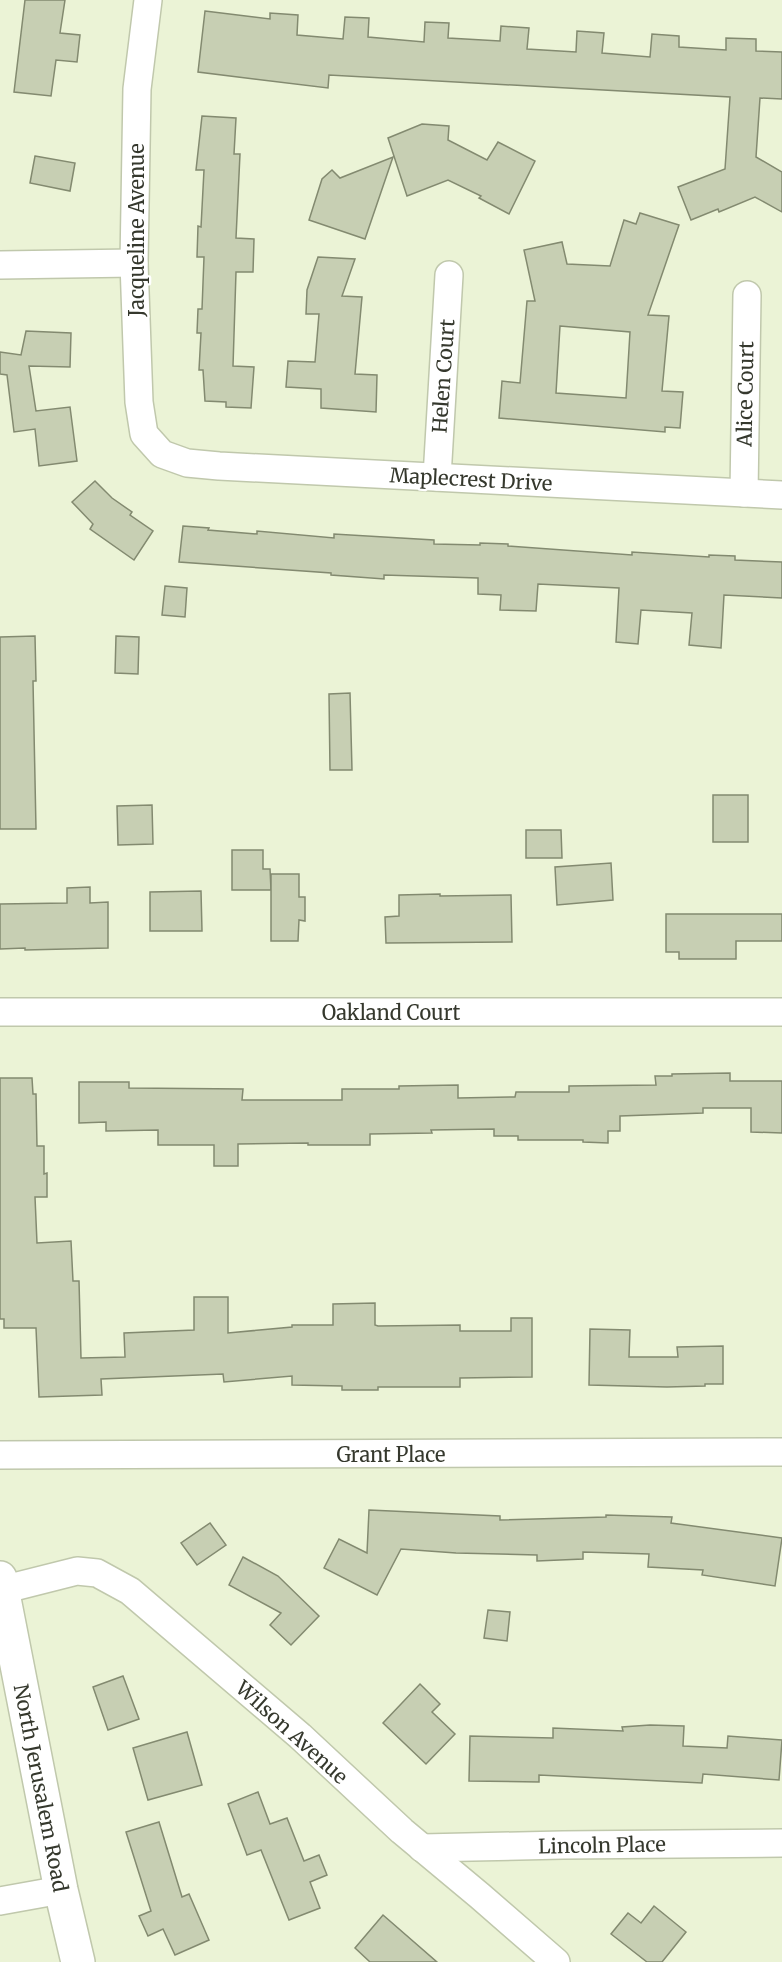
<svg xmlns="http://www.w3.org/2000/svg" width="782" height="1962" font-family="Merriweather,serif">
<rect width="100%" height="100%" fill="#ebf3d6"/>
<g fill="#c7cfb3" stroke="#838a70" stroke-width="1.5" fill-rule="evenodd">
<polygon points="25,0 65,0 60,33 80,35 77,62 56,60 51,96 14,92"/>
<polygon points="205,11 270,19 270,13 298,15 297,35 343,39 345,17 369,18 368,37 424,42 425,22 449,23 448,38 500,41 501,26 529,28 527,49 576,52 577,31 604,33 602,53 650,57 652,34 679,36 679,47 726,50 726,38 756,39 756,51 782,52 782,99 760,98 756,157 782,172 782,212 755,197 719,212 718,209 691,220 678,187 725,169 730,97 329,75 328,88 198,72"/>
<polygon points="202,116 236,118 234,154 240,154 236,238 254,239 253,272 236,272 233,366 254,367 251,408 226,407 226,402 205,401 203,370 199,370 201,333 197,333 198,309 202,309 204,257 197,257 198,226 201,227 204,170 196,170"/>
<polygon points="422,124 449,126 448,140 487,160 498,142 535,161 509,214 479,198 481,196 448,180 407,196 388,138"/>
<polygon points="35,156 75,163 70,191 30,183"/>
<polygon points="393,157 365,239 309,220 322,179 332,170 340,178"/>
<path d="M 640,213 L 679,225 L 648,315 L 669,316 L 662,391 L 683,392 L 680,428 L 665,427 L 665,432 L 499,418 L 502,381 L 520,383 L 527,301 L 535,301 L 524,250 L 562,242 L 567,264 L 610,266 L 624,220 L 636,224 ZM 560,326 L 630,332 L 626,398 L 556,393 Z"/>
<polygon points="318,257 355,259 342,296 362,297 355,374 377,375 376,412 321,408 321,389 286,387 288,361 315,362 319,314 306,314 307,290"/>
<polygon points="26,331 71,333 70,367 29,366 36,411 70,407 77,461 39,466 35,429 14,432 7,375 0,374 0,352 21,355"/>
<polygon points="95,481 112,498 132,512 130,515 153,531 134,560 90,529 93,524 72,502"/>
<polygon points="183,526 209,528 208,530 257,534 257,531 334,538 334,534 434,540 434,544 480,545 480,543 508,544 508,546 632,555 632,552 709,557 709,555 735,556 735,560 782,562 782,598 724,595 721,648 689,645 692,613 641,610 638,644 616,642 619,588 538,584 536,611 500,610 501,595 478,594 478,578 384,575 384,579 331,575 331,573 179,562"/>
<polygon points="165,586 187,588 185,617 162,615"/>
<polygon points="35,636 36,681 33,681 36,829 0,829 0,637"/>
<polygon points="116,636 139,637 138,674 115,673"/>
<polygon points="350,693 352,770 330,770 329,694"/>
<rect x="713" y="795" width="35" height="47"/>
<polygon points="152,805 153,844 118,845 117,806"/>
<polygon points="526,830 561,830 562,858 526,858"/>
<polygon points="232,850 263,850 263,869 270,869 271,890 232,890"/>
<polygon points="611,863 613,900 557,905 555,867"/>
<polygon points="271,874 299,874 299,897 305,897 305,921 299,920 298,941 271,941"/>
<polygon points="90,887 90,903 108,902 108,948 25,950 25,948 0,949 0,904 67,903 67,888"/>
<polygon points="201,891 202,931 150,931 150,892"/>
<polygon points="440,894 440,896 511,895 512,942 386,943 385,917 399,916 399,895"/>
<polygon points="666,914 782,914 782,941 736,941 736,959 679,959 679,952 666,952"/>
<polygon points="730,1073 730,1081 782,1081 782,1133 751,1132 751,1108 703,1108 703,1113 620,1116 620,1131 608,1131 608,1143 583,1142 583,1140 518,1140 518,1136 494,1136 494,1129 431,1130 432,1133 370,1134 370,1145 308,1145 308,1143 238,1144 238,1166 214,1166 214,1145 158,1145 158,1130 106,1131 106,1122 79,1123 79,1082 129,1082 129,1088 243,1089 242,1100 342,1100 342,1089 399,1089 399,1086 458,1085 458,1098 515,1097 516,1092 569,1092 569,1086 656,1085 655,1076 672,1076 672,1074"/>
<polygon points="0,1078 32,1078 33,1094 36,1094 37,1146 44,1146 44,1174 47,1173 47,1197 35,1197 37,1243 71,1241 73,1281 79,1281 81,1358 125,1357 124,1333 194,1330 194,1297 228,1297 228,1333 292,1327 292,1325 333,1325 333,1304 375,1303 375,1325 378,1326 460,1325 460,1331 511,1331 511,1318 532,1318 532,1377 460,1378 460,1387 378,1387 378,1390 342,1390 342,1386 292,1385 292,1376 224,1382 223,1374 101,1379 102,1395 39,1397 36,1328 4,1328 4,1319 0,1319"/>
<polygon points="590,1329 630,1330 629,1357 678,1357 677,1347 723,1346 723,1384 705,1384 705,1386 667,1387 589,1385"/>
<polygon points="369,1510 500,1516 500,1520 606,1517 606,1515 672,1517 671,1523 782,1538 775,1586 702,1575 703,1570 648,1567 649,1554 583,1552 583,1559 537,1561 537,1555 456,1553 401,1549 377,1595 324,1568 339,1539 367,1553"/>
<polygon points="210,1523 226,1545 197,1565 181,1543"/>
<polygon points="243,1557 278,1576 319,1616 291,1645 270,1625 281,1613 229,1585"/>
<polygon points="488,1610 510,1612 507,1641 484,1638"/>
<polygon points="123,1676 139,1719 108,1730 93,1687"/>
<polygon points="420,1684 440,1704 432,1712 455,1734 426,1764 383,1723"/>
<polygon points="650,1725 684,1726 683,1746 727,1748 728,1736 782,1740 779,1780 703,1774 702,1783 539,1775 539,1782 469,1781 470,1736 553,1738 553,1728 623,1731 622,1727"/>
<polygon points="187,1732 202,1785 148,1800 133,1748"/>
<polygon points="258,1792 270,1824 287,1818 304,1861 319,1855 327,1875 310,1882 320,1908 289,1920 261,1850 247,1855 228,1804"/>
<polygon points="159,1822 182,1897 189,1894 209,1940 175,1955 163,1929 148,1936 139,1916 151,1911 126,1832"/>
<polygon points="654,1906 686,1932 662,1962 647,1962 611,1934 628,1913 641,1923"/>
<polygon points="383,1915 437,1962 370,1962 355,1948"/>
</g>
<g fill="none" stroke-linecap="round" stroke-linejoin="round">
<g stroke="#c0c8ac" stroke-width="30">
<g id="minor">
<polyline points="148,0 137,89 134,263 139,402 144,434 162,454 187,463 219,466 782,495"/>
<polyline points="0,265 134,263"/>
<polyline points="437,477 449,275"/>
<polyline points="744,493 747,295"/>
<polyline points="0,1012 782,1012"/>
<polyline points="0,1455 782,1452"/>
<polyline points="2,1590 77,1571 97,1573 130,1591 300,1736 402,1831 480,1896 556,1962"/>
<polyline points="422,1848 563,1845 782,1843"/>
<polyline points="0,1901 61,1890"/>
</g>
</g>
<g stroke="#c0c8ac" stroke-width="36">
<polyline id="secondary" points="0,1578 61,1890 78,1962"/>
</g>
<use href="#minor" stroke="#fff" stroke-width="27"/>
<use href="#secondary" stroke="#fff" stroke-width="33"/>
</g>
<g text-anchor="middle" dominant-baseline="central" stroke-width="4.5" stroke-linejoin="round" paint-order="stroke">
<g font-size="20" fill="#35382d" stroke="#fff">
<text transform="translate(136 230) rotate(-90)">Jacqueline Avenue</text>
<text transform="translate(443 376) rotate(-86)">Helen Court</text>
<text transform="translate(745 394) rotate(-89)">Alice Court</text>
<text transform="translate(471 479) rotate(3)">Maplecrest Drive</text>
<text x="391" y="1012">Oakland Court</text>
<text x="391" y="1454">Grant Place</text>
<text transform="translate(292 1732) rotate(42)">Wilson Avenue</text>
<text transform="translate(41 1788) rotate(79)">North Jerusalem Road</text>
<text transform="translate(602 1845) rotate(-1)">Lincoln Place</text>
</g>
</g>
</svg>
